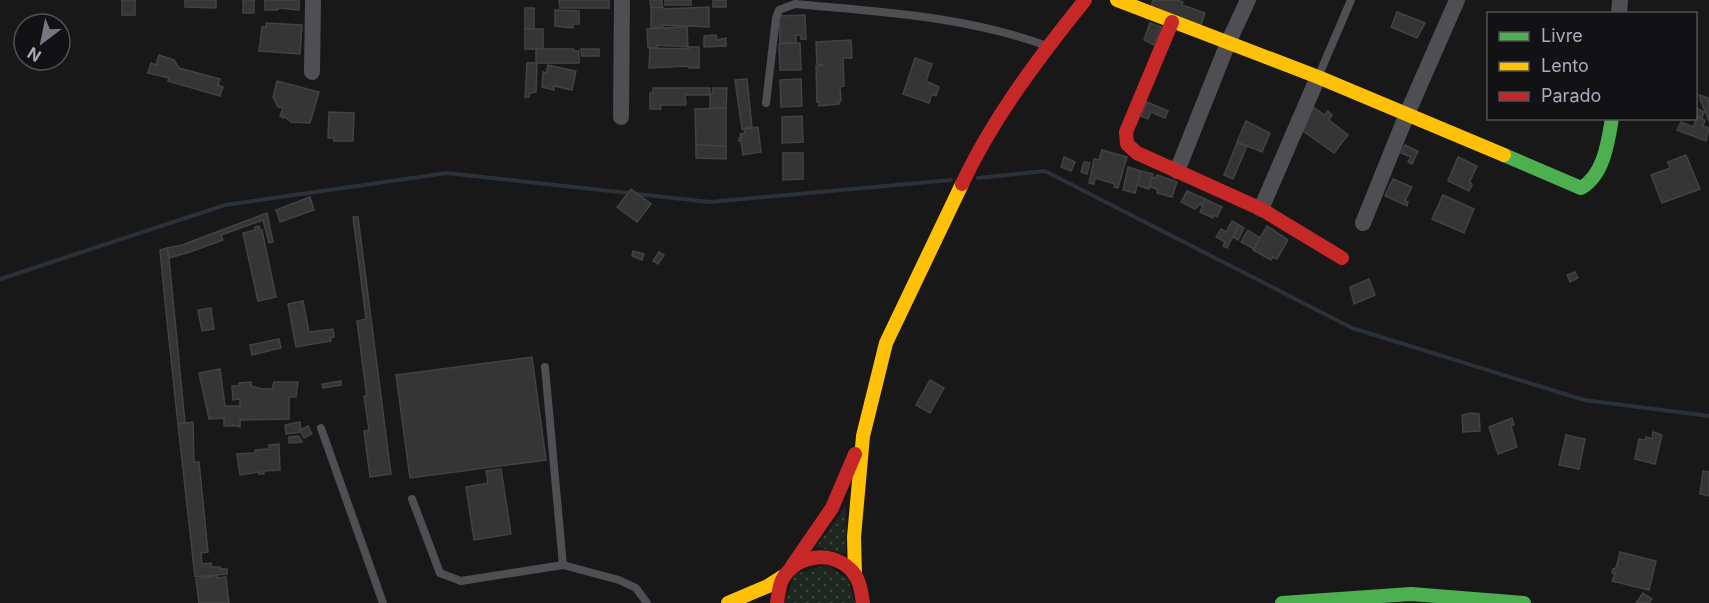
<svg xmlns="http://www.w3.org/2000/svg" width="1709" height="603" font-family="Inter,sans-serif">
<defs>
<pattern id="grass-dots" width="8" height="8" patternUnits="userSpaceOnUse" patternTransform="scale(1.5)"><rect width="8" height="8" fill="#1e2620"/><path d="M2 2h.1M6 6h.1" fill="none" stroke="#3c433e" stroke-width="1.8" stroke-linecap="round"/></pattern>
</defs>
<rect width="100%" height="100%" fill="#181818"/>
<g fill="url(#grass-dots)">
<polygon points="846,506 846,554 816,547"/>
<polygon points="827,565 848,579 855,603 784,603 795,574"/>
</g>
<g fill="none" stroke-linecap="round" stroke-linejoin="round">
<g stroke="#2a313b" stroke-width="4">
<polyline points="978,178 1045,171 1352,328 1584,400 1709,416"/>
<polyline points="0,279 225,205 447,173 710,202 951,180"/>
</g>
</g>
<g fill="#353536" stroke="#414244" stroke-width="1.5">
<rect x="122" y="0" width="13" height="15"/>
<polygon points="185,0 216,0 216,8 185,7"/>
<rect x="243" y="0" width="11" height="13"/>
<polygon points="265,0 299,0 299,10 278,8 278,10 265,10"/>
<polygon points="559,0 609,0 609,8 560,8"/>
<polygon points="650,0 662,0 662,7 651,8"/>
<rect x="665" y="0" width="26" height="5"/>
<rect x="713" y="0" width="13" height="7"/>
<polygon points="1153,0 1177,0 1183,2 1182,5 1205,13 1201,25 1151,7"/>
<polygon points="663,7 663,9 709,7 709,27 663,25 663,27 651,28 651,8"/>
<rect x="525" y="8" width="9" height="21"/>
<polygon points="555,10 579,11 579,24 573,24 573,28 555,26"/>
<polygon points="1397,12 1425,23 1417,38 1391,27"/>
<polygon points="805,15 806,39 801,39 801,35 796,35 796,43 780,43 779,16"/>
<polygon points="266,23 302,25 300,54 259,51 262,27 266,27"/>
<polygon points="1150,23 1161,27 1154,45 1144,40"/>
<polygon points="680,27 687,27 688,47 657,45 657,48 648,48 647,29"/>
<rect x="525" y="29" width="18" height="20"/>
<polygon points="716,35 717,40 726,38 726,46 704,47 704,36"/>
<polygon points="851,40 852,58 843,58 844,86 840,87 841,101 839,101 839,104 819,106 819,102 817,102 816,66 824,65 817,64 816,42"/>
<polygon points="800,43 801,70 780,70 779,44"/>
<polygon points="689,47 699,47 699,68 689,68 689,66 649,68 650,48 689,49"/>
<polygon points="536,49 574,49 574,51 579,51 579,63 536,63"/>
<polygon points="581,49 599,49 599,56 582,56"/>
<polygon points="159,55 174,60 179,68 220,79 218,85 223,87 220,96 168,81 169,78 148,73 151,63 156,65"/>
<polygon points="915,58 932,64 926,81 939,87 936,96 932,94 929,103 903,94"/>
<polygon points="527,63 537,63 536,92 530,93 529,97 525,97"/>
<polygon points="548,65 576,71 572,90 554,86 554,90 542,87 543,72 546,73"/>
<polygon points="747,79 752,127 742,129 735,80"/>
<polygon points="801,79 802,106 781,107 780,80"/>
<polygon points="277,81 319,92 310,123 291,122 285,117 284,118 280,116 283,108 278,107 273,97"/>
<polygon points="653,88 710,88 710,95 685,95 686,105 660,105 661,109 650,109 650,93 653,93"/>
<polygon points="713,88 727,88 726,108 710,108 710,94 713,93"/>
<polygon points="1699,95 1709,98 1709,121 1700,99"/>
<polygon points="1147,102 1168,111 1165,118 1151,112 1148,119 1141,116"/>
<polygon points="1313,107 1325,115 1328,111 1332,115 1329,120 1348,135 1334,153 1303,131"/>
<polygon points="726,108 726,146 696,145 695,109"/>
<polygon points="1696,108 1704,112 1702,119 1696,116"/>
<polygon points="329,112 354,113 353,141 334,141 334,138 328,138"/>
<polygon points="802,116 803,142 782,143 782,117"/>
<polygon points="1697,117 1705,120 1703,126 1709,128 1706,141 1677,130 1681,122 1693,127"/>
<polygon points="1246,121 1270,133 1262,152 1237,142"/>
<polygon points="758,127 761,152 743,155 741,141 739,141 739,138 741,138 740,134 745,133 744,129"/>
<polygon points="1237,143 1247,146 1233,179 1224,175"/>
<polygon points="696,145 726,146 726,159 696,158"/>
<polygon points="1405,145 1418,151 1412,164 1408,162 1411,157 1401,153"/>
<polygon points="1102,150 1127,157 1118,188 1114,187 1115,184 1095,178 1094,184 1089,183 1094,159 1099,160"/>
<polygon points="783,153 803,153 803,179 783,180"/>
<polygon points="1686,155 1700,189 1662,203 1651,175 1670,168 1668,162"/>
<polygon points="1064,157 1075,162 1071,171 1061,167"/>
<polygon points="1458,157 1477,166 1470,181 1472,185 1469,191 1448,181"/>
<polygon points="1084,162 1090,163 1087,174 1081,172"/>
<polygon points="1128,167 1141,171 1135,193 1123,190"/>
<polygon points="1141,171 1153,174 1149,189 1137,185"/>
<polygon points="1157,175 1177,182 1172,197 1157,193 1158,190 1149,186 1152,177 1156,178"/>
<polygon points="1393,179 1412,187 1405,201 1408,202 1407,206 1385,196"/>
<polygon points="631,189 651,204 637,222 617,207"/>
<polygon points="1187,191 1205,199 1202,207 1201,203 1195,209 1181,202"/>
<polygon points="1443,195 1474,209 1464,233 1432,219"/>
<polygon points="310,197 314,210 280,222 276,210"/>
<polygon points="1205,199 1222,207 1217,217 1214,215 1213,218 1200,212"/>
<polygon points="267,213 273,242 269,243 263,220 221,235 223,240 190,252 169,258 167,248 182,245"/>
<polygon points="353,217 358,217 391,474 370,477 364,431 369,430 364,396 367,396 366,390 357,321 366,319"/>
<polygon points="1232,221 1239,225 1227,248 1223,246 1225,242 1216,237 1221,229 1226,232"/>
<polygon points="1239,225 1244,228 1238,240 1233,237"/>
<polygon points="259,226 260,230 262,230 276,297 258,301 243,233 255,230 255,227"/>
<polygon points="1267,226 1288,240 1277,259 1273,257 1271,260 1253,250"/>
<polygon points="1248,230 1260,238 1254,249 1241,242"/>
<polygon points="167,248 169,258 185,423 178,424 165,302 160,250"/>
<polygon points="633,251 644,254 642,260 632,256"/>
<polygon points="659,252 664,255 658,264 653,261"/>
<polygon points="1575,272 1578,278 1570,282 1567,275"/>
<polygon points="1369,279 1375,295 1354,304 1350,287"/>
<polygon points="303,301 309,332 333,329 334,337 330,338 331,341 296,347 288,304"/>
<polygon points="211,308 214,329 202,331 198,310"/>
<polygon points="279,339 281,348 252,355 250,345"/>
<polygon points="532,357 546,460 410,478 396,375"/>
<polygon points="220,369 225,406 240,406 240,399 233,400 232,386 239,386 239,383 251,382 251,386 262,389 272,389 274,382 298,382 296,397 289,397 289,419 240,420 240,427 233,425 233,426 224,426 224,418 209,419 199,373"/>
<polygon points="930,380 944,388 930,413 916,405"/>
<polygon points="341,381 341,385 323,388 322,384"/>
<polygon points="1471,413 1479,414 1480,431 1463,432 1462,415"/>
<polygon points="1512,418 1514,425 1511,426 1517,447 1498,454 1489,427"/>
<polygon points="193,422 194,462 199,462 208,552 201,553 202,564 211,563 211,567 220,567 220,569 227,569 227,574 195,577 178,424"/>
<polygon points="300,422 301,432 286,434 285,425"/>
<polygon points="308,426 312,434 304,438 300,430"/>
<polygon points="1653,432 1662,435 1655,464 1635,459 1639,439 1645,440 1646,437 1652,439"/>
<polygon points="1566,435 1585,439 1579,469 1559,465"/>
<polygon points="299,436 302,442 289,443 289,437"/>
<polygon points="279,444 280,470 264,471 264,474 259,474 259,472 240,475 237,454 255,453 255,450 269,449 269,445"/>
<polygon points="501,469 511,534 474,540 466,487 488,483 486,471"/>
<polygon points="1703,471 1709,472 1709,496 1700,494"/>
<polygon points="1620,552 1656,561 1649,590 1612,581 1615,574 1612,573 1613,569 1616,568"/>
<polygon points="217,575 217,578 226,577 229,603 199,603 196,579"/>
<polygon points="1643,593 1652,599 1649,603 1636,603"/>
</g>
<g fill="none" stroke-linecap="round" stroke-linejoin="round">
<g stroke="#4e4e53" stroke-width="8">
<polyline points="1318,77 1351,0"/>
<path d="M 766,103 L 776,18 L 779,10 L 795,4 C 880,12 966,16 1047,46"/>
<polyline points="545,367 563,565"/>
<polyline points="321,428 383,603"/>
<polyline points="412,499 440,573 461,581 563,565 619,580 636,588 647,603"/>
</g>
<g stroke="#4e4e53" stroke-width="16">
<polyline points="1619,14 1620,0"/>
<polyline points="312,72 313,0"/>
<polyline points="621,117 622,0"/>
<polyline points="1177,171 1228,43 1248,0"/>
<polyline points="1261,209 1318,77"/>
<polyline points="1363,223 1407,114 1457,0"/>
</g>
<g stroke="#4caf50" stroke-width="14">
<path d="M 1504,155 L 1581,188 C 1604,175 1608,142 1612,118"/>
<polyline points="1282,603 1411,594 1524,603"/>
</g>
<g stroke="#ffc107" stroke-width="14">
<polyline points="1117,0 1318,77 1504,155"/>
<polyline points="855,575 854,537 863,436 886,343 962,184"/>
<polyline points="728,603 768,586 782,577"/>
</g>
<g stroke="#c62828" stroke-width="14">
<polyline points="1172,22 1126,132 1127,144 1137,153 1261,209 1342,258"/>
<path d="M 962,184 C 993,118 1039,57 1085,0"/>
<polyline points="792,566 832,508 855,454"/>
<path d="M 777,603 C 778,596 779,587 782,580 C 795,556 829,549 850,569 C 860,578 861,591 863,603"/>
</g>
</g>
<rect x="1487" y="12" width="210" height="108" fill="#121214" stroke="#4e5056" stroke-width="1.5"/>
<rect x="1499" y="32" width="30" height="9" fill="#4caf50" stroke="#4e5056" stroke-width="1.5"/>
<text x="1541" y="42" font-size="18" fill="#a9acba">Livre</text>
<rect x="1499" y="62" width="30" height="9" fill="#ffc107" stroke="#4e5056" stroke-width="1.5"/>
<text x="1541" y="72" font-size="18" fill="#a9acba">Lento</text>
<rect x="1499" y="92" width="30" height="9" fill="#c62828" stroke="#4e5056" stroke-width="1.5"/>
<text x="1541" y="102" font-size="18" fill="#a9acba">Parado</text>
<g transform="translate(42 42) rotate(212)"><circle r="28" fill="#121214" stroke="#4e5056" stroke-width="1.5"/>
<path d="M0-4.5L10 22L0 15L-10 22Z" fill="#767881"/>
<text y="-9" font-size="16" font-weight="bold" text-anchor="middle" fill="#a9acba">N</text>
</g>
</svg>
